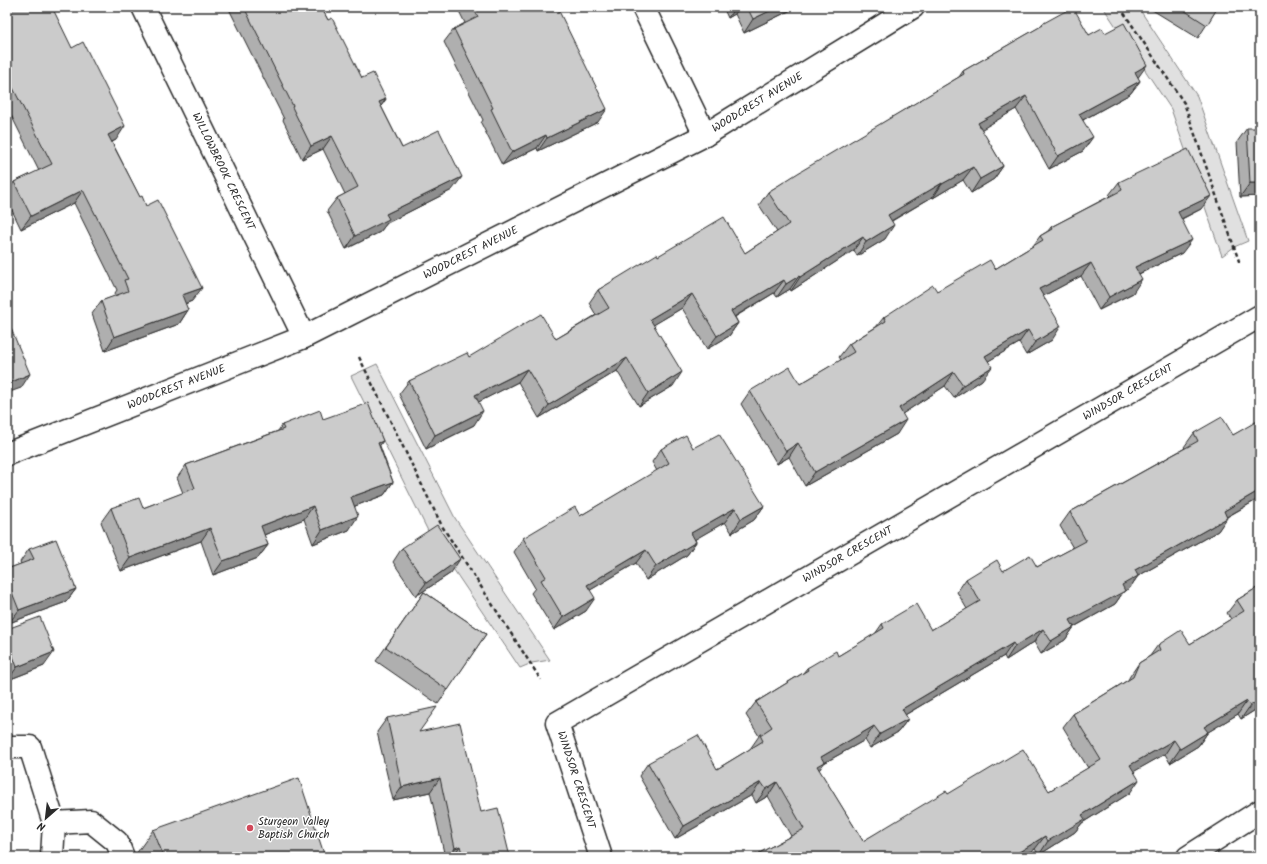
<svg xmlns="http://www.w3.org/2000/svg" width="1267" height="864" font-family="Kalam,sans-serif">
<rect width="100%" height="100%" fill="#fff"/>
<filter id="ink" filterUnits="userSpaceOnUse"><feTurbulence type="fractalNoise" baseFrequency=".025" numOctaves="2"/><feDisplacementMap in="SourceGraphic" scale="8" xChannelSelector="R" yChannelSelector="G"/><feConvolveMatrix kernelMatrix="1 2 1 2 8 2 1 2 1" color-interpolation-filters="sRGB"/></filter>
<g filter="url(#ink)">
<g fill="#e0e0e0" stroke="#868686">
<polygon points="1103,7 1138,7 1197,96 1248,241 1234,247 1222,256 1171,109"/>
<polygon points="377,364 455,518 550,660 532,663 520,668 429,533 351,376"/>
</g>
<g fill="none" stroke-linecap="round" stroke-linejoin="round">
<g stroke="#2b2b2b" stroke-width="25">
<g id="minor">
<path id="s1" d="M 143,7 L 304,337"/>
<polyline points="643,7 705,135"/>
<path id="s2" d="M 7,454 L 304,337 L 705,135 L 913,7"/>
<polyline points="7,747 30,747 54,823 52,857"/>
<polyline points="54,823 91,821 117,842 123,857"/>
<path id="s3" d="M 601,857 L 557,723 L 1260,316"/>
<polyline points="1188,857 1260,811"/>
</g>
</g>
<g stroke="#2b2b2b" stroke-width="2.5" stroke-dasharray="4 3" stroke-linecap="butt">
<polyline points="1120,7 1184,103 1240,264"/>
<polyline points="359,357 442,526 541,680"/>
</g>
<use href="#minor" stroke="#fff" stroke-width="22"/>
</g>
<g fill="#afafaf" stroke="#2b2b2b">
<polygon points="7,7 72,48 116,140 112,142 192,301 185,304 188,310 179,324 105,351 92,314 101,301 116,296 115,293 117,290 74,203 21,229 7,200 7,193 14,182 39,171 7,107"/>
<polygon points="228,7 321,7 328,20 362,78 386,99 381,106 402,148 452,190 387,223 380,232 346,249 327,211 337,198 345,194 323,149 302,159 283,120 284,119"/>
<polygon points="457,7 557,7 598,122 538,151 537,148 502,165 481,123 483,120 444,42 454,29 465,23"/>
<polygon points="723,7 794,7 793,9 744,33 735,14 728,18"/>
<polygon points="1149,7 1218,7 1198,38 1149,8"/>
<polygon points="1042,24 1089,35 1105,33 1140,81 1130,94 1083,120 1083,151 1049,169 1016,109 981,129 1003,166 994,179 971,193 963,180 933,198 932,197 892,221 885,239 857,256 854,250 791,291 790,289 777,297 774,293 735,317 738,323 729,336 707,349 682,308 653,325 673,386 639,406 617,371 539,418 518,382 478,402 474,425 426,449 399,394 409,381 469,357 556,339 596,315 589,303 598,290 658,256 745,253 777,232 759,205 768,192 959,77 963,71 1040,27"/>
<polygon points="1247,128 1260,196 1240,197 1237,142"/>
<polygon points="1119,182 1201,209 1182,219 1182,253 1139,274 1133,293 1099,310 1081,276 1043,296 1052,340 1026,355 1019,343 988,361 982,380 954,398 945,386 902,414 897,434 805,486 789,457 777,464 741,404 750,391 800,384 841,360 839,357 849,344 876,327 884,317 937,291 995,269 1033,246 1040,236 1048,231 1051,227 1110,196 1109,195"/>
<polygon points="323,419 380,446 393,482 384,495 355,506 349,530 313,544 304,519 264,535 268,545 258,558 213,575 201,541 121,571 101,522 111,508 143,508 183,493 177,478 186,465 278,431 282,425"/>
<polygon points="1260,421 1260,498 1227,517 1218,531 1138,576 1129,589 1124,591 1115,604 1074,627 1065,640 1041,654 1034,642 1006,660 1004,656 905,715 908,719 898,732 870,748 865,740 824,763 819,770 863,841 948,794 1049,791 1088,768 1063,727 1073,714 1128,680 1130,676 1139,663 1150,656 1158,645 1190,644 1231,619 1227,613 1237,600 1260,586 1260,707 1241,719 1238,714 1208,732 1198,746 1170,763 1165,754 1134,771 1130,793 1082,823 1075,832 1039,855 1035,849 1023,857 752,857 791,836 768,796 756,803 752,795 675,839 639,776 648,763 717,769 750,749 759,736 746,715 756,702 803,673 807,668 838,656 875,634 882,624 931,630 967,609 957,592 966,579 1003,571 1037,567 1073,548 1060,526 1070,512 1185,448 1184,447 1194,433 1233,435"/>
<polygon points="693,448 764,506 754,520 732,533 725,522 695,539 696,542 687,555 646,580 636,563 590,590 586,611 554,630 531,593 535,588 514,552 523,538 580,516 657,471 652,462 661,449"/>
<polygon points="402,548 451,573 416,596 393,562"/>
<polygon points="29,549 76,589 66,602 9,623 7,617 7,569 21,564 20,562"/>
<polygon points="424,592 486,634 438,704 376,661"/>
<polygon points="7,629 44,666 8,680 7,678"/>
<polygon points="387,718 419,732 481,812 510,857 445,857 430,792 393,800 377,732"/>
<polygon points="153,830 325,857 138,857 136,854"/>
</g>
<g fill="#8e8e8e" stroke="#2b2b2b">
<polygon points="735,7 740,7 735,14 728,18"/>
<polygon points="778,7 794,7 793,9 744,33 753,19"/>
<polygon points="1147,65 1137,79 1135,72"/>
<polygon points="1140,81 1130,94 1070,127 1079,114"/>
<polygon points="13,88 7,97 7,91"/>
<polygon points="1026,96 1016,109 969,137 978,123"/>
<polygon points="386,99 377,112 379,102"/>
<polygon points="607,109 598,122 538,151 547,138"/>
<polygon points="125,126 116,140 99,148 108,135"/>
<polygon points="546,135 537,148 502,165 512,152"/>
<polygon points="332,136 323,149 302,159 311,146"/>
<polygon points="1093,137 1083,151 1049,169 1058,156"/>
<polygon points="1003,166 994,179 971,193 980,179"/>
<polygon points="973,167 963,180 933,198 942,184"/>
<polygon points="462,177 452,190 387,223 380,232 346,249 355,236 386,214"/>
<polygon points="942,183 932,197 879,228 888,215"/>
<polygon points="1250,183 1260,183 1260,196 1240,197"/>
<polygon points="83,190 74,203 21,229 31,216"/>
<polygon points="1211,196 1201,209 1169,225 1178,212"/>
<polygon points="894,225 885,239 857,256 866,242"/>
<polygon points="863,237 854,250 791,291 800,277"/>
<polygon points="1192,240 1182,253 1126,280 1135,267"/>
<polygon points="1091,263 1081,276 1030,303 1039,289"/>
<polygon points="799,276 790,289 777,297 786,284"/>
<polygon points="1142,279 1133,293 1099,310 1109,297"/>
<polygon points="784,280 774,293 722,324 731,311"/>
<polygon points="202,288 192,301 173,308 182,295"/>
<polygon points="692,294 682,308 640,333 650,319"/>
<polygon points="188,310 179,324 105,351 114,337"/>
<polygon points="738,323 729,336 707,349 717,336"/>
<polygon points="1061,326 1052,340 1026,355 1035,342"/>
<polygon points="1028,330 1019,343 975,369 985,356"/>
<polygon points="627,358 617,371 539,418 549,405"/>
<polygon points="992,367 982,380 954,398 963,385"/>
<polygon points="527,369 518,382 465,409 475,395"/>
<polygon points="682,372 673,386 639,406 648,393"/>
<polygon points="954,372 945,386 890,422 899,408"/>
<polygon points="30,374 21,388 7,393 7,384"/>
<polygon points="483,411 474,425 426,449 435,435"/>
<polygon points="906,420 897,434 805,486 815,472"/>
<polygon points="383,441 374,454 378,443"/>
<polygon points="798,443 789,457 777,464 786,451"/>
<polygon points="393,482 384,495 342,511 351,497"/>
<polygon points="1260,490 1260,498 1214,524 1224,511"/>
<polygon points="313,506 304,519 251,540 261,526"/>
<polygon points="764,506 754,520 732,533 741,519"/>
<polygon points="735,508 725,522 682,547 691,533"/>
<polygon points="358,516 349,530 313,544 322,530"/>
<polygon points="1227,518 1218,531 1138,576 1129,589 1124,591 1115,604 1061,634 1070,620 1122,585 1135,570"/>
<polygon points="210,528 201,541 121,571 130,558"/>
<polygon points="696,542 687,555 646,580 656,566"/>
<polygon points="268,545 258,558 213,575 223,561"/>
<polygon points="646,550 636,563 577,598 587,585"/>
<polygon points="460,559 451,573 416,596 426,583"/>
<polygon points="76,589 66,602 9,623 19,610"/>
<polygon points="595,598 586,611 554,630 563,617"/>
<polygon points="1074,627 1065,640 1041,654 1051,641"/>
<polygon points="1043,629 1034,642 1006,660 1015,646"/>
<polygon points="1013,643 1004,656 893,722 902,709"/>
<polygon points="54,652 44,666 8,680 17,667"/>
<polygon points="1260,700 1260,707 1241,719 1250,706"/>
<polygon points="1247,701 1238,714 1195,740 1204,727"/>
<polygon points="908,719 898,732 870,748 880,734"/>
<polygon points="874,726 865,740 824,763 815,776 808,780 821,757"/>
<polygon points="1208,732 1198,746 1170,763 1180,749"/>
<polygon points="1174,740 1165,754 1121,779 1130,765"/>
<polygon points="440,778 430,792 393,800 402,787"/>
<polygon points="1139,780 1130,793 1082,823 1075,832 1039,855 1048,841 1082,815"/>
<polygon points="761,782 752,795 675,839 684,826"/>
<polygon points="777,782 768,796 756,803 766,789"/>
<polygon points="1045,836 1035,849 1023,857 1011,857"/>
<polygon points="460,846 453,857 449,857 455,848"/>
</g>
<g fill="#cbcbcb" stroke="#2b2b2b">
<polygon points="7,7 52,7 72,48 83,42 125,126 108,135 140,197 142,196 146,206 158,200 202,288 182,295 188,310 114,337 101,301 128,291 124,280 128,279 83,190 31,216 14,182 52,164 13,88 7,91 7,53 10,51 7,44"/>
<polygon points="244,7 321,7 328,20 332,18 362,78 373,73 386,99 379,102 402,148 439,130 462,177 386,214 389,219 355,236 337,198 358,187 332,136 311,146 292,107 293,106"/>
<polygon points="473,7 557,7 607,109 547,138 546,135 512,152 491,109 493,108 454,29 478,17"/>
<polygon points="747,7 778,7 753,19"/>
<polygon points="1073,7 1089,35 1102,28 1105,33 1124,23 1147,65 1135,72 1140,81 1079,114 1093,137 1058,156 1026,96 978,123 1003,166 980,179 973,167 942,184 942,183 888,215 894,225 866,242 863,237 800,277 799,276 786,284 784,280 731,311 738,323 717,336 692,294 650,319 682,372 648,393 627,358 549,405 527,369 475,395 483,411 435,435 409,381 467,353 469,357 541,314 556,339 609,308 598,290 657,254 658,256 724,217 745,253 789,224 768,192 798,173 964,74 963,71 1043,25 1042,24"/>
<polygon points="1179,7 1218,7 1207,25"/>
<polygon points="1247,128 1260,128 1260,183 1250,183"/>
<polygon points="1188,149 1211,196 1178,212 1192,240 1135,267 1142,279 1109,297 1091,263 1039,289 1061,326 1035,342 1028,330 985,356 992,367 963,385 954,372 899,408 906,420 815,472 798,443 786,451 750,391 790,367 800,384 854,352 849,344 886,321 884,317 933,285 937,291 990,260 995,269 1043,240 1040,236 1052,229 1051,227 1122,190 1119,182"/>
<polygon points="7,319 30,374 7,384"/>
<polygon points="368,403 383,441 378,443 393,482 351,497 358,516 322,530 313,506 261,526 268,545 223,561 210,528 130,558 111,508 139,498 143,508 195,488 186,465 284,429 282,425 320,410 323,419"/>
<polygon points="1222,417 1233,435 1259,420 1260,421 1260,490 1224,511 1227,518 1135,570 1138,576 1122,585 1125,591 1070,620 1074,627 1051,641 1043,629 1015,646 1013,643 902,709 908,719 880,734 874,726 821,757 824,762 817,766 863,841 946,791 948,794 1023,749 1049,791 1101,760 1073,714 1133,677 1139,663 1160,650 1158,645 1181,630 1190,644 1244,611 1237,600 1260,586 1260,700 1250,706 1247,701 1204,727 1208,732 1180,749 1174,740 1130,765 1139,780 1082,815 1085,819 1048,841 1045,836 1011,857 752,857 804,829 777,782 766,789 761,782 684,826 648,763 698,735 717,769 763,741 760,735 772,727 756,702 808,670 807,668 836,651 838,656 884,628 882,624 916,604 931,630 980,601 966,579 997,560 1003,571 1030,555 1037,567 1086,541 1070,512 1198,441 1194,433"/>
<polygon points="719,434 764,506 741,519 735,508 691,533 696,542 656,566 646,550 587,585 595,598 563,617 541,580 546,577 523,538 575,507 580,516 669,463 661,449 686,435 693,448"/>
<polygon points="437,525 460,559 426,583 402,548"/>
<polygon points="56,539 76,589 19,610 7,580 7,569 34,559 29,549"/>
<polygon points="424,592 486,634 448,690 386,647"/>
<polygon points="40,617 54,652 17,667 7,640 7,629"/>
<polygon points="437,707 419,732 460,723 481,812 498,808 510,857 463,857 460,846 455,848 440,778 402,787 387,718"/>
<polygon points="299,778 325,857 164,857 153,830"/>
</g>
</g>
<circle fill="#d1495b" stroke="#fff" stroke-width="1.5" cx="250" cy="828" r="4"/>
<g text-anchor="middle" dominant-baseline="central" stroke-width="3" stroke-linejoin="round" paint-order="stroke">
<g font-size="11" fill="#2b2b2b" stroke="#fff">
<text stroke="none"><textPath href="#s2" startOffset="830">WOODCREST AVENUE</textPath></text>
<text stroke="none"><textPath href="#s1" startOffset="183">WILLOWBROOK CRESCENT</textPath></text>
<text stroke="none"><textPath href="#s2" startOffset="506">WOODCREST AVENUE</textPath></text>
<text stroke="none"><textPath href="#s2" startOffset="182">WOODCREST AVENUE</textPath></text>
<text stroke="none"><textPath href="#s3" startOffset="801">WINDSOR CRESCENT</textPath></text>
<text stroke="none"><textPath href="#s3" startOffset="477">WINDSOR CRESCENT</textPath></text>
<text transform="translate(576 780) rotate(72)">WINDSOR CRESCENT</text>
</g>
<g font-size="11" fill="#2b2b2b" stroke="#fff" text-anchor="start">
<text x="258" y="822">Sturgeon Valley<tspan x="258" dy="13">Baptish Church</tspan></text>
</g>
</g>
<rect width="1267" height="864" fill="none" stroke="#fff" stroke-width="24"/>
<rect x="12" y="12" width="1243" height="840" fill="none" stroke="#2b2b2b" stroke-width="1.5" filter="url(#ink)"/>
<g transform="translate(46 818) rotate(208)" stroke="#ffffff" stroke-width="3" paint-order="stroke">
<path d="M0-3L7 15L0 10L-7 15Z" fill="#2b2b2b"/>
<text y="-6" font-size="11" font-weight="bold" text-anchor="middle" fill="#2b2b2b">N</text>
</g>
</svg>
